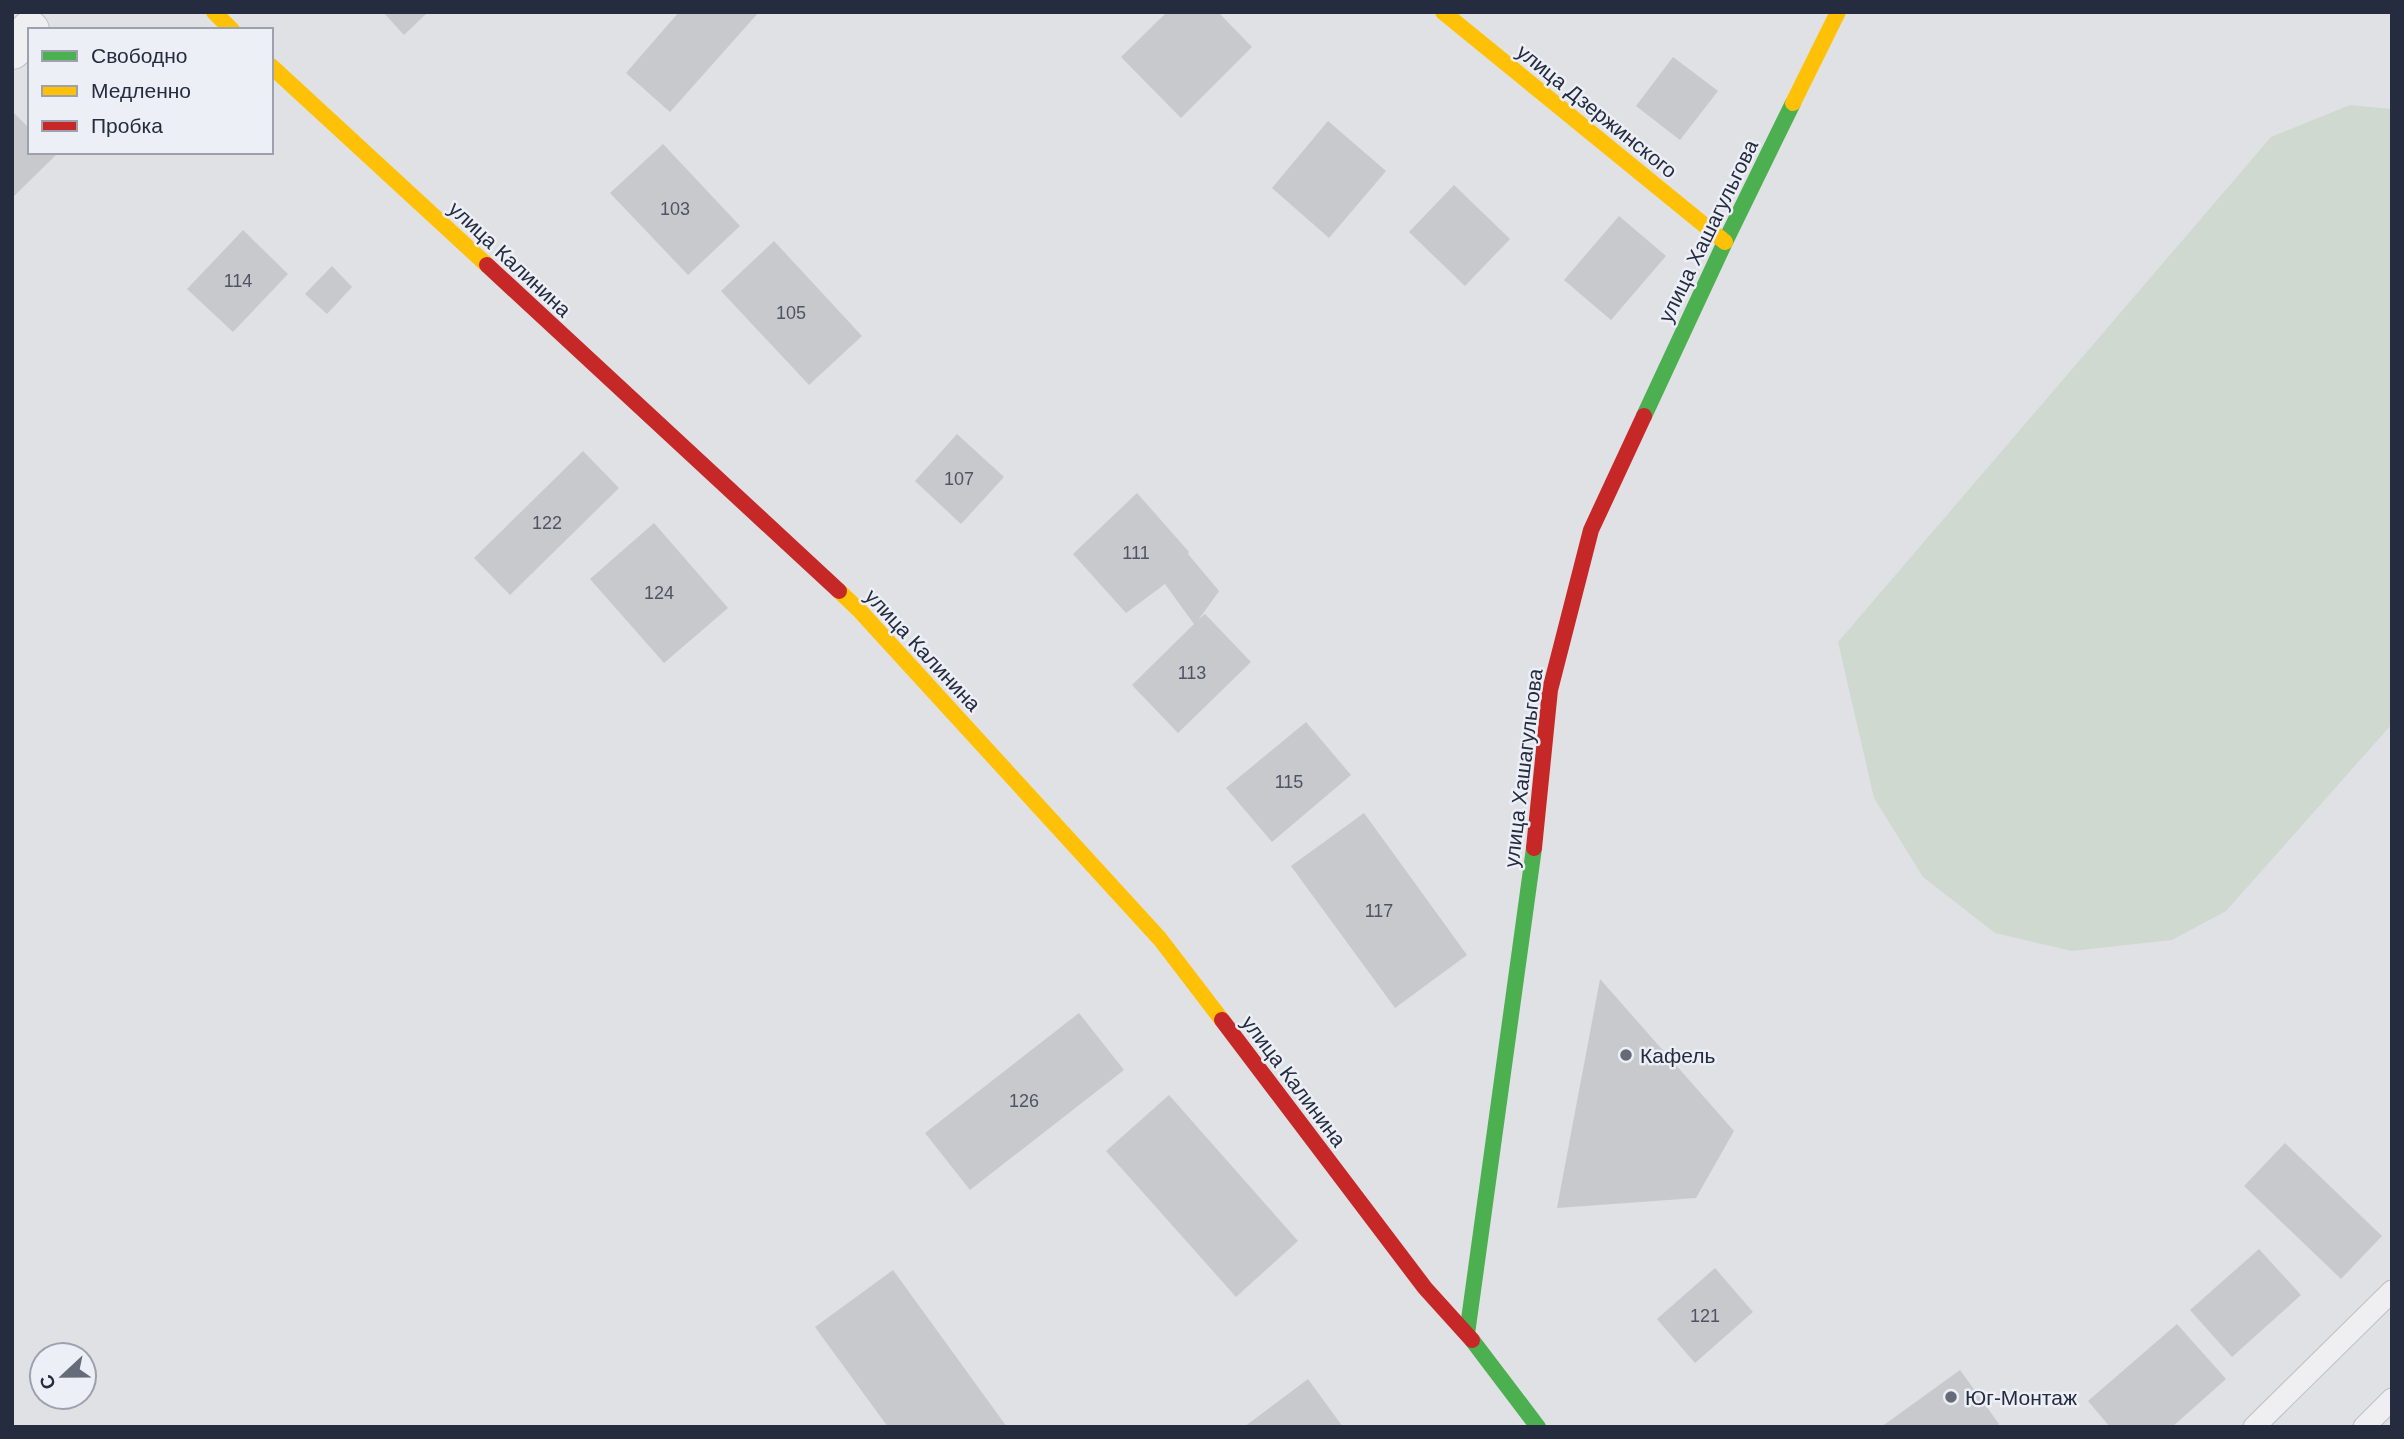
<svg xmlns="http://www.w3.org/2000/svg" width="2404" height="1439" font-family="Helvetica,sans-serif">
<rect width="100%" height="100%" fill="#e0e1e5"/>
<polygon fill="#cfd9d0" points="2350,105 2392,109 2392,724 2226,911 2172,940 2072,951 1995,933 1923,877 1874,798 1838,642 2271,137"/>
<g fill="#c8c9cd">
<polygon points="383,12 428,12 404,35"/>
<polygon points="679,12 759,12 670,112 626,73"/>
<polygon points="1167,12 1218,12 1252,47 1181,118 1121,57"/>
<polygon points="1673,57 1718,91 1680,140 1636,106"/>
<polygon points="12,111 30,129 30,152 53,152 56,155 12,198"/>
<polygon points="1328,121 1386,171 1329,238 1272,188"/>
<polygon points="663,144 740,226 688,275 610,193"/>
<polygon points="1454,185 1510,239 1465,286 1409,232"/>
<polygon points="1619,216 1666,256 1611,320 1564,280"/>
<polygon points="243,230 288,274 233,332 187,289"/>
<polygon points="774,241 862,336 809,385 721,291"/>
<polygon points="332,266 352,287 327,314 305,294"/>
<polygon points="957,434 1004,477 961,524 915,481"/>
<polygon points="583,451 619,488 510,595 474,558"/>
<polygon points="1137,493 1189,552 1188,554 1219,591 1199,619 1205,614 1251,662 1178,733 1132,685 1194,624 1165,584 1126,613 1073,554"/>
<polygon points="654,523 728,608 664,663 590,579"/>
<polygon points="1306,722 1351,775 1272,842 1226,788"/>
<polygon points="1364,813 1467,955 1395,1008 1291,866"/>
<polygon points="1600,979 1734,1131 1696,1198 1557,1208"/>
<polygon points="1079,1013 1124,1070 970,1190 925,1133"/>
<polygon points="1169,1095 1298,1241 1236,1297 1106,1151"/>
<polygon points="2285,1143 2382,1236 2341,1279 2244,1186"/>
<polygon points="2259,1249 2301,1295 2232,1357 2190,1310"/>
<polygon points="1715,1268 1753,1312 1695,1363 1657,1319"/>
<polygon points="893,1270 1007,1427 888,1427 815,1327"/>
<polygon points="2177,1324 2226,1379 2172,1427 2110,1427 2088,1401"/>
<polygon points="1960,1370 1999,1424 1996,1427 1881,1427"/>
<polygon points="1308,1379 1343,1427 1244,1427"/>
</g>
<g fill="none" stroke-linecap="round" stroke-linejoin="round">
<g stroke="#bebfc3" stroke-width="23">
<g id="lane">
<polyline points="2254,1427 2392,1291"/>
<polyline points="2364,1427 2392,1399"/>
</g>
</g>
<g stroke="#bebfc3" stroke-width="40">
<polyline id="street" points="12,50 30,30"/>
</g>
<use href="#lane" stroke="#efeff2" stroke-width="21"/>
<use href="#street" stroke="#efeff2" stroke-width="38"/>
<g stroke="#4caf50" stroke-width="16">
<polyline points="1644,416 1725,242 1793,103"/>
<polyline points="1467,1334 1534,848"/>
<polyline points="1472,1340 1538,1427"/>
</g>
<g stroke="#ffc107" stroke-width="16">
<polyline points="214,12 232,30"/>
<polyline points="1443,12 1725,242"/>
<polyline points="271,66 487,265"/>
<polyline points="1793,103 1838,12"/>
<polyline points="839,591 860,611 1160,939 1222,1020"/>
</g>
<g stroke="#c62828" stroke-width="16">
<polyline points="487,265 839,591"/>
<polyline points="1534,848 1550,690 1591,530 1644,416"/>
<polyline points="1222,1020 1425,1288 1472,1340"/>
</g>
</g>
<g fill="#666b79" stroke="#eceff6" stroke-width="2.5">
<circle cx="1626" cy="1055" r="7"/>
<circle cx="1951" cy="1397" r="7"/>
</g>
<g text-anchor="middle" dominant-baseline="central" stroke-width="5" stroke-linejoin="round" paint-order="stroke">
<g font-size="18" fill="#4e5463">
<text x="675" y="209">103</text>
<text x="238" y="281">114</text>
<text x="791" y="313">105</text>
<text x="959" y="479">107</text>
<text x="547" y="523">122</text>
<text x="1136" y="553">111</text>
<text x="659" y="593">124</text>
<text x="1192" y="673">113</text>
<text x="1289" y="782">115</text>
<text x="1379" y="911">117</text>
<text x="1024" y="1101">126</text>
<text x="1705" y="1316">121</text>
</g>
<g font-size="21" fill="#252c3f" stroke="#eceff6">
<text transform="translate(1597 111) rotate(39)">улица Дзержинского</text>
<text transform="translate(1708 231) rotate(-64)">улица Хашагульгова</text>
<text transform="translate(510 259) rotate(43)">улица Калинина</text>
<text transform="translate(923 650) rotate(47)">улица Калинина</text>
<text transform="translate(1523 768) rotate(-83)">улица Хашагульгова</text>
<text transform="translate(1294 1081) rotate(53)">улица Калинина</text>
</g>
<g font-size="21" fill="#252c3f" stroke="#eceff6" text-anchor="start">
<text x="1640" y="1055">Кафель</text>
<text x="1965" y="1397">Юг-Монтаж</text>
</g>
</g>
<rect width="2404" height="1439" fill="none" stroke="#252c3f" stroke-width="28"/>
<rect x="28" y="28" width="245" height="126" fill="#eceff6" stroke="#9ca1ad" stroke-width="2"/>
<rect x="42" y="51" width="35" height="10" fill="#4caf50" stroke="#9ca1ad" stroke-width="2"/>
<text x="91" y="63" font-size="21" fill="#252c3f">Свободно</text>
<rect x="42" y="86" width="35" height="10" fill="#ffc107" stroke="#9ca1ad" stroke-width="2"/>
<text x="91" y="98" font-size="21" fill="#252c3f">Медленно</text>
<rect x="42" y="121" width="35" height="10" fill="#c62828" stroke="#9ca1ad" stroke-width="2"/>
<text x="91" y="133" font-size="21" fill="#252c3f">Пробка</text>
<g transform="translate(63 1376) rotate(248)"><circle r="33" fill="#eceff6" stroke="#9ca1ad" stroke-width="2"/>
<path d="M0-5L12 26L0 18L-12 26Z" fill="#666b79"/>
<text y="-10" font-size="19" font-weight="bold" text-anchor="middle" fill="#252c3f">С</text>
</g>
</svg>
